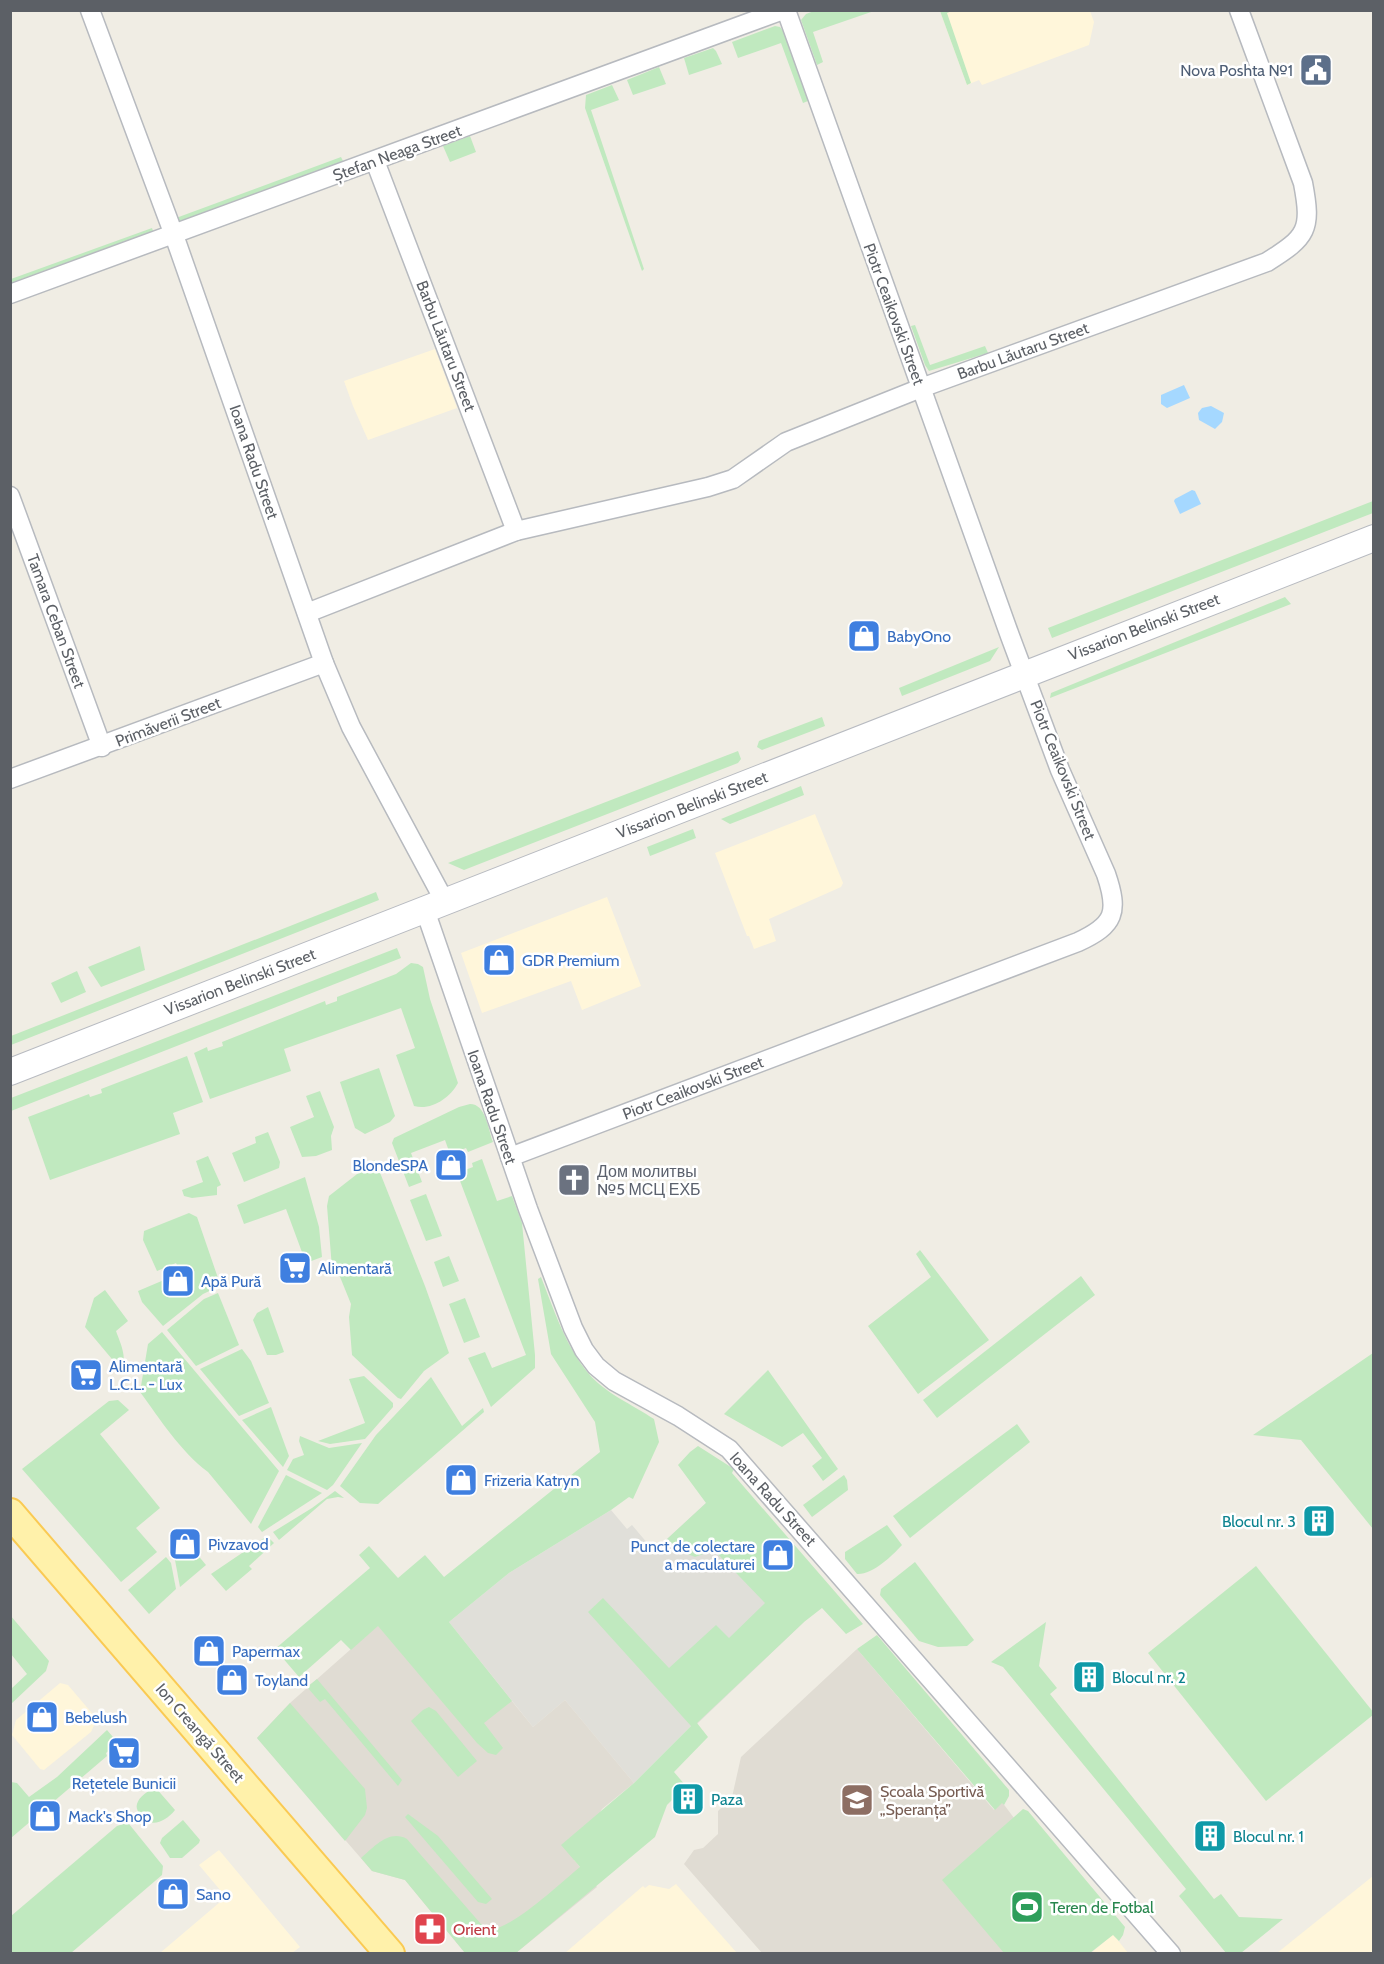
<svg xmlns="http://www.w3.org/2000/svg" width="1384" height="1964" font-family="Cabin,sans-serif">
<rect width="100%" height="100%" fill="#f0ede4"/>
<g fill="#fff6da">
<polygon points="940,11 1090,11 1094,22 1089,45 982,85 979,80 967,85"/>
<polygon points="435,349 457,408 368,440 353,406 344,381"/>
<polygon points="815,814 843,883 841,887 769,919 776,941 754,949 749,936 747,936 715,853"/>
<polygon points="607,897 641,986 582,1010 571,981 482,1013 461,953"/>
<polygon points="60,1683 68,1685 97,1719 91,1732 44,1770 40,1769 12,1735 16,1720"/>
<polygon points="219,1850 300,1947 292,1953 160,1953 226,1897 199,1865"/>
<polygon points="1373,1876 1373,1953 1277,1953"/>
<polygon points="676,1884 737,1953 565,1953 643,1886 645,1888 649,1885 669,1889"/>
<polygon points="1113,1934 1128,1953 1090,1954"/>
</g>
<polygon fill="#e0dfd9" points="706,1503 804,1622 697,1724 691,1726 634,1783 565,1700 533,1727 449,1622 509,1573 611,1510 627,1529 632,1525 654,1551"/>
<g fill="#e0dcd3">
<polygon points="377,1626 452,1627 533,1727 565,1700 634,1783 602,1809 574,1860 597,1887 516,1953 465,1953 405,1880 372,1871 257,1738 290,1703"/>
<polygon points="857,1649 994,1810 1002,1802 1014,1818 1090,1953 762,1953 684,1864 694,1850 703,1848 718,1834 718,1811 732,1797 741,1757"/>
</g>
<g fill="#c0e9bf">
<polygon points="814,11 814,10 874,11 813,32 823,62 817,65 801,20 806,14"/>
<polygon points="940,11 952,11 947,13 971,83 967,85"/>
<polygon points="775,26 780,27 785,33 808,101 803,103 781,43 738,58 732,42"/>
<polygon points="713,48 716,51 722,64 689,75 684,58"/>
<polygon points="659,67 666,84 633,95 627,80"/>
<polygon points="612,85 619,100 591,110 644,269 642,271 585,108 586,95"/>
<polygon points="470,136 476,152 450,162 443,146"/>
<polygon points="341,157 343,161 178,223 176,218"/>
<polygon points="152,228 153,231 11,283 11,279"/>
<polygon points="915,325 930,365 985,346 988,353 929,371 925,365 911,326"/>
<polygon points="1373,501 1373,513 1052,638 1048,628"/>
<polygon points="1285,597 1291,604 1050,698 1051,693"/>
<polygon points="999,647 990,661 902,696 899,688"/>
<polygon points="822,717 825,726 762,750 757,747 759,741"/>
<polygon points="738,751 741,759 738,763 464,870 448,863"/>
<polygon points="801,786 804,795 730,824 721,819"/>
<polygon points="693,829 696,838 650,856 647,847"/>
<polygon points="376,892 379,900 11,1045 11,1036"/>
<polygon points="140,946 145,970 101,987 88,967"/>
<polygon points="397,948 401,958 11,1111 11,1098"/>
<path d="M 411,963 L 418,964 L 423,967 L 430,999 L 458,1083 C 450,1098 431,1111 414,1106 L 396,1055 L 415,1048 L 401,1008 L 284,1049 L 291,1071 L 210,1099 L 194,1053 L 207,1047 L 208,1051 L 223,1046 L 222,1042 L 325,1001 L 326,1005 L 337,1001 L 337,997 L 396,974 Z"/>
<polygon points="77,971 86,992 61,1003 51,983"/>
<polygon points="187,1056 203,1102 173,1113 180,1134 50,1180 28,1117 89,1094 90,1097 102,1093 101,1089"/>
<polygon points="379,1068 395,1116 390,1122 365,1134 355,1128 340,1082"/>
<polygon points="320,1091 334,1127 331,1136 332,1150 316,1156 302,1157 290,1127 314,1117 306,1096"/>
<path d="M 470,1104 C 486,1104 488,1129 493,1142 L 468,1152 L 466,1148 L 450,1154 L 445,1140 L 411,1153 L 422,1182 L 409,1187 L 392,1143 L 394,1138 L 459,1107 Z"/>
<polygon points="268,1132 280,1162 279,1168 244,1182 232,1153 256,1143 255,1137"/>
<polygon points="208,1156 221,1185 217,1187 217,1195 192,1198 184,1196 182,1190 203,1182 196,1161"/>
<polygon points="482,1159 497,1201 512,1196 522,1223 535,1355 535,1368 491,1407 468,1358 485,1352 492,1368 526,1355 457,1173 473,1167 472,1163"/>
<polygon points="375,1160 425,1286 449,1353 424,1371 401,1399 398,1398 352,1355 349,1317 351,1304 336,1267 332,1268 327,1206 329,1196"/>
<polygon points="305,1177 319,1227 322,1257 306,1263 286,1209 244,1224 237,1205"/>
<polygon points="426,1194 442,1236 426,1241 410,1200"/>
<polygon points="189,1213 197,1217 218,1278 218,1287 203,1294 163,1326 142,1302 138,1291 171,1277 175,1286 179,1288 184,1286 184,1280 176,1263 157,1271 143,1240 144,1231"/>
<polygon points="920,1250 989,1340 918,1394 868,1326 931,1277 916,1254"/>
<polygon points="449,1256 459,1281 443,1287 434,1262"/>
<polygon points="1081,1276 1095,1295 937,1418 923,1400"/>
<path d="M 541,1277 C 554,1310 566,1347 589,1374 C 605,1393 633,1405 654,1419 L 659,1442 L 633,1499 L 629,1497 L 611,1510 L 509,1573 L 449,1622 L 512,1701 L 484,1723 L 503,1748 L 496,1755 L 488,1753 L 477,1743 L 378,1626 L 351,1650 L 341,1640 L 299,1677 L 275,1649 L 370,1568 L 359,1555 L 369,1546 L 398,1578 L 425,1555 L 444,1577 L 600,1452 L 595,1422 L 551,1354 L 538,1279 Z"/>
<path d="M 105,1290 L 128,1321 L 116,1331 C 121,1345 129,1360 119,1373 L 116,1370 L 117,1365 L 85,1327 L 94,1298 Z"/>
<polygon points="218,1293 239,1345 196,1366 167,1330 204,1299"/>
<polygon points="465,1298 480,1337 464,1343 449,1304"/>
<polygon points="268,1307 284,1352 276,1355 267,1355 253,1320 257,1313"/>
<path d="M 162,1332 L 279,1471 L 251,1524 L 208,1472 C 180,1451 160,1419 140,1392 L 148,1344 Z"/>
<polygon points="242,1349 251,1361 269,1403 239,1416 200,1369"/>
<polygon points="1373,1353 1373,1529 1301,1440 1253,1435"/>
<polygon points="768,1370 838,1469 823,1481 812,1466 822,1458 803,1433 782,1447 724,1414"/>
<polygon points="364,1376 393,1403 393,1407 365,1439 330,1444 318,1441 365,1423 349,1379"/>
<polygon points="431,1377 462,1426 483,1408 484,1412 378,1504 360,1503 340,1486 376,1435"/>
<polygon points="118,1400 129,1410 100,1434 160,1508 136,1528 157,1552 121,1582 22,1469 109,1401"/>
<polygon points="271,1407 289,1456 283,1467 242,1420"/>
<polygon points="1017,1424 1030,1442 910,1538 893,1516"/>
<polygon points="300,1436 329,1448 362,1443 333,1485 327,1490 287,1470 293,1459 304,1455 299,1441"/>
<path d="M 698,1446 L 734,1469 L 732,1473 L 863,1624 L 846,1634 L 822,1608 L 804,1622 L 697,1723 L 708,1737 L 674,1772 L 686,1786 L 667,1805 L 655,1837 L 516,1953 L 465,1953 L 405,1880 L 372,1871 L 361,1858 C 374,1847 389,1829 407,1839 L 481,1924 L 491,1930 C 518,1924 558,1885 580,1867 L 561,1845 L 634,1783 L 691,1726 L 588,1612 L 603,1598 L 669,1668 L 716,1625 L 729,1638 L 765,1603 L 714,1550 L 695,1557 L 680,1551 L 667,1539 L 706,1503 L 678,1465 L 690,1452 Z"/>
<polygon points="286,1475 322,1493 262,1532 258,1527"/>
<polygon points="844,1475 847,1480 848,1490 812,1517 803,1505"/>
<polygon points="335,1491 344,1498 338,1497 327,1499 279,1540 273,1532 312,1508"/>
<path d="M 887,1525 L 902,1545 C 892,1556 872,1575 857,1574 L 845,1559 L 845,1552 Z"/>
<polygon points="267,1536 274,1543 249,1566 252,1569 226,1591 211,1574"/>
<polygon points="191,1547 206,1565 180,1587 175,1560"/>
<polygon points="166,1557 171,1563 176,1589 149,1614 128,1590"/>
<polygon points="915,1562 974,1640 967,1646 938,1647 919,1641 880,1595 881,1589"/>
<polygon points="1256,1566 1374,1713 1373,1715 1266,1801 1148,1653"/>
<polygon points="10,1615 49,1661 46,1671 11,1704 11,1689 27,1674 11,1654"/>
<polygon points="1046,1622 1039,1666 1057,1688 1050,1694 1214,1899 1221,1894 1239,1917 1283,1919 1241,1953 1226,1953 1179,1896 1186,1889 1003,1667 991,1662"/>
<polygon points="877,1635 1009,1790 1009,1796 1004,1805 1002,1803 995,1810 857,1649"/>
<polygon points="317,1679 402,1780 398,1786 325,1699 320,1702 307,1687"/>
<polygon points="290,1703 365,1789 367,1808 365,1815 345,1841 257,1738"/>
<polygon points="429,1707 436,1711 477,1761 458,1777 411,1721 423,1710"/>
<polygon points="107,1730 118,1743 106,1753 107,1756 11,1838 11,1782 17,1783 29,1797 57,1777"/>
<path d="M 155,1787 L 175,1810 C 165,1823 148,1829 139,1813 C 137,1810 136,1807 137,1804 C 139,1796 149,1791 155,1787 Z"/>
<polygon points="1023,1809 1028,1811 1125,1927 1123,1935 1119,1941 1113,1935 1090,1953 1004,1953 942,1880"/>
<polygon points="408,1814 438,1836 492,1899 486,1904 478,1902 405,1817"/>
<polygon points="183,1820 200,1840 199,1843 182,1858 170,1858 160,1843 162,1838"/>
<polygon points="126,1823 129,1824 163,1866 162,1875 71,1953 11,1953 11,1916 117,1826"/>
</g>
<g fill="#a5d8ff">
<polygon points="1184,385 1190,398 1167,408 1161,404 1161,395"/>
<polygon points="1211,406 1224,413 1222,422 1215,429 1199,420 1198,413 1202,408"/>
<polygon points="1192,490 1195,491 1201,504 1180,514 1174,501 1175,499"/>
</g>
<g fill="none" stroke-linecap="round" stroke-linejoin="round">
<g stroke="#b7babf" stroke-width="21">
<g id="minor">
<polyline points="90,10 174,235 324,663 351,727 445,902"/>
<polyline points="375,161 516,531"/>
<polyline points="10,294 783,10"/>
<polyline points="10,496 102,747"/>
<path d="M 307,613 L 516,531 L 708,487 L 733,479 L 786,442 L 921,388 L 1267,262 C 1307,237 1312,230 1303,183 L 1239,10"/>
<polyline points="10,779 324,663"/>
<polyline points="425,910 528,1209 573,1328 584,1350 596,1366 614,1381 678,1416 729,1449 1171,1954"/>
<path d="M 510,1157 L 1078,942 C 1115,925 1119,912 1106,874 L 1060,770 L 1010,636 L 786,10"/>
</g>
</g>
<g stroke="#b8bbc1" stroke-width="28">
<polyline id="secondary" points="10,1072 1374,538"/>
</g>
<g stroke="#faca53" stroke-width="32">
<polyline id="primary" points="10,1513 390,1954"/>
</g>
<use href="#minor" stroke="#fff" stroke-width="18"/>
<use href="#secondary" stroke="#fff" stroke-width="26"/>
<use href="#primary" stroke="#fff1aa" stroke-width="28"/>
</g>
<defs>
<g id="civic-square" transform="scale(1.725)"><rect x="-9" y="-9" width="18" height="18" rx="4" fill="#5c6f8a" stroke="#fff"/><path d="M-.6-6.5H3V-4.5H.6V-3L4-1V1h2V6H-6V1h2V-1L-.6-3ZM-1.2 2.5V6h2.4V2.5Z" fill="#fff"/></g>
<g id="shop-square" transform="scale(1.725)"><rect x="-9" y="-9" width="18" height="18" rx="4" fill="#3f7fe0" stroke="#fff"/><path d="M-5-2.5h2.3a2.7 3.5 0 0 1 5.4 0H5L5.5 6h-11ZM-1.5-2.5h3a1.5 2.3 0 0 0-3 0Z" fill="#fff"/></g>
<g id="church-square" transform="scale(1.725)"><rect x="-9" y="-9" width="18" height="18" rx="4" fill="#6b7280" stroke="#fff"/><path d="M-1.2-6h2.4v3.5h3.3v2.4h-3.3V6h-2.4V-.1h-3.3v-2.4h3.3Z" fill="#fff"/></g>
<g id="supermarket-square" transform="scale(1.725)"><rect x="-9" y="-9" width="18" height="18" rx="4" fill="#3f7fe0" stroke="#fff"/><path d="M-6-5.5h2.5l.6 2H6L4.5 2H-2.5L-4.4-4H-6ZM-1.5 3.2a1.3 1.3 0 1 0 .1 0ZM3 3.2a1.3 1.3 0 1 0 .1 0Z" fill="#fff"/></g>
<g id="building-square" transform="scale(1.725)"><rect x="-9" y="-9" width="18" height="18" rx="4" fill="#0f9aa8" stroke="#fff"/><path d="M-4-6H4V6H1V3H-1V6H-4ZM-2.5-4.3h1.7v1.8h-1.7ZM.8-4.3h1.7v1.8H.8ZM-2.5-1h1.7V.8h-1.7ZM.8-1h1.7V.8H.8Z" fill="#fff"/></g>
<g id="school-square" transform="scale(1.725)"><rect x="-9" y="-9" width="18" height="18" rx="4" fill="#8d6e63" stroke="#fff"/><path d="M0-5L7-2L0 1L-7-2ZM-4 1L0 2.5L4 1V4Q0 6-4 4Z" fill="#fff"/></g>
<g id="stadium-square" transform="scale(1.725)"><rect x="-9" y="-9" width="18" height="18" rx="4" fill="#2e9e5b" stroke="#fff"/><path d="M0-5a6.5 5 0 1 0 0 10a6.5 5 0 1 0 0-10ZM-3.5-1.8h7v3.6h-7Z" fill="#fff"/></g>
<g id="pharmacy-square" transform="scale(1.725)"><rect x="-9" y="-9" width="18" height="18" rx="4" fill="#e0444e" stroke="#fff"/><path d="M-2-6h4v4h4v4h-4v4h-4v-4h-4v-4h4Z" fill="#fff"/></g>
</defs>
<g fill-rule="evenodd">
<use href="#civic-square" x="1316" y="70"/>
<use href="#shop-square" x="864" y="636"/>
<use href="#shop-square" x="499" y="960"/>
<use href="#shop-square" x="451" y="1165"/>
<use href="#church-square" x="574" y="1180"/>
<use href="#supermarket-square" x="295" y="1268"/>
<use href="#shop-square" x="178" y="1281"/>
<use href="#supermarket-square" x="86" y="1375"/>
<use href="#shop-square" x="461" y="1480"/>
<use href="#building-square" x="1319" y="1521"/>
<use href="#shop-square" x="185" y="1544"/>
<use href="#shop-square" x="778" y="1555"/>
<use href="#shop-square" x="209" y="1651"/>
<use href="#building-square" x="1089" y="1677"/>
<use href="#shop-square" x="232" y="1680"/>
<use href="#shop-square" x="42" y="1717"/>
<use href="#supermarket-square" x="124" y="1753"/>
<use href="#building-square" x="688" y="1799"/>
<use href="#school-square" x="857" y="1800"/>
<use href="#shop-square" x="45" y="1816"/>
<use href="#building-square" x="1210" y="1836"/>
<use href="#shop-square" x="173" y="1894"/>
<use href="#stadium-square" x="1027" y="1907"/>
<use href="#pharmacy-square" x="430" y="1929"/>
</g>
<g text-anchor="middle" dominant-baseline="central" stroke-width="5" stroke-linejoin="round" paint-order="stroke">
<g font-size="16" fill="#4e5e75" stroke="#fff" text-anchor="end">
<text x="1293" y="70">Nova Poshta №1</text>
</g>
<g font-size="16" fill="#5c6066" stroke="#fff">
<text transform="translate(397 153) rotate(-20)">Ștefan Neaga Street</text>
<text transform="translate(894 314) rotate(70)">Piotr Ceaikovski Street</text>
<text transform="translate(446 346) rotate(69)">Barbu Lăutaru Street</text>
<text transform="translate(1023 351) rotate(-20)">Barbu Lăutaru Street</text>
<text transform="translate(254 462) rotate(71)">Ioana Radu Street</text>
<text transform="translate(56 621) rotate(70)">Tamara Ceban Street</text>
<text transform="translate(1144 627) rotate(-21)">Vissarion Belinski Street</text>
<text transform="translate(168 722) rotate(-21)">Primăverii Street</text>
<text transform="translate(1063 770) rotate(68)">Piotr Ceaikovski Street</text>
<text transform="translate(692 805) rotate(-21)">Vissarion Belinski Street</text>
<text transform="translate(240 982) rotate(-21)">Vissarion Belinski Street</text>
<text transform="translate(693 1088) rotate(-21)">Piotr Ceaikovski Street</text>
<text transform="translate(492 1107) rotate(71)">Ioana Radu Street</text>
<text transform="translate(773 1499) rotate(48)">Ioana Radu Street</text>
<text transform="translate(200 1733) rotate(49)">Ion Creangă Street</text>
</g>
<g font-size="16" fill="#366cbe" stroke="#fff" text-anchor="start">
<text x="887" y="636">BabyOno</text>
<text x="522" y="960">GDR Premium</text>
<text x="428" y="1165" text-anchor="end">BlondeSPA</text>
<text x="318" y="1268">Alimentară</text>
<text x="201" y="1281">Apă Pură</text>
<text x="109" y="1366">Alimentară<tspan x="109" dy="18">L.C.L. - Lux</tspan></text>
<text x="484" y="1480">Frizeria Katryn</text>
<text x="208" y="1544">Pivzavod</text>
<text x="755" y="1546" text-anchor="end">Punct de colectare<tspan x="755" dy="18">a maculaturei</tspan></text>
<text x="232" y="1651">Papermax</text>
<text x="255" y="1680">Toyland</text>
<text x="65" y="1717">Bebelush</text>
<text x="124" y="1783" text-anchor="middle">Rețetele Bunicii</text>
<text x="68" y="1816">Mack's Shop</text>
<text x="196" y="1894">Sano</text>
</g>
<g font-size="16" fill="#5b616d" stroke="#fff" text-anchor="start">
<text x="597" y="1171">Дом молитвы<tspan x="597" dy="18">№5 МСЦ ЕХБ</tspan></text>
</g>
<g font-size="16" fill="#0d838f" stroke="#fff" text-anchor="start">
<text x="1296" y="1521" text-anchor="end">Blocul nr. 3</text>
<text x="1112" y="1677">Blocul nr. 2</text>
<text x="711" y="1799">Paza</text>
<text x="1233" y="1836">Blocul nr. 1</text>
</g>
<g font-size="16" fill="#785e54" stroke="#fff" text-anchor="start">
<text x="880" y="1791">Școala Sportivă<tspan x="880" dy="18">„Speranța”</tspan></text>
</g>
<g font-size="16" fill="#27864d" stroke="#fff" text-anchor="start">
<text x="1050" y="1907">Teren de Fotbal</text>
</g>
<g font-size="16" fill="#be3a42" stroke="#fff" text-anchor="start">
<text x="453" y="1929">Orient</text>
</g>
</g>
<rect width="1384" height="1964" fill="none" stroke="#5c6066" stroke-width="24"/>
</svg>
